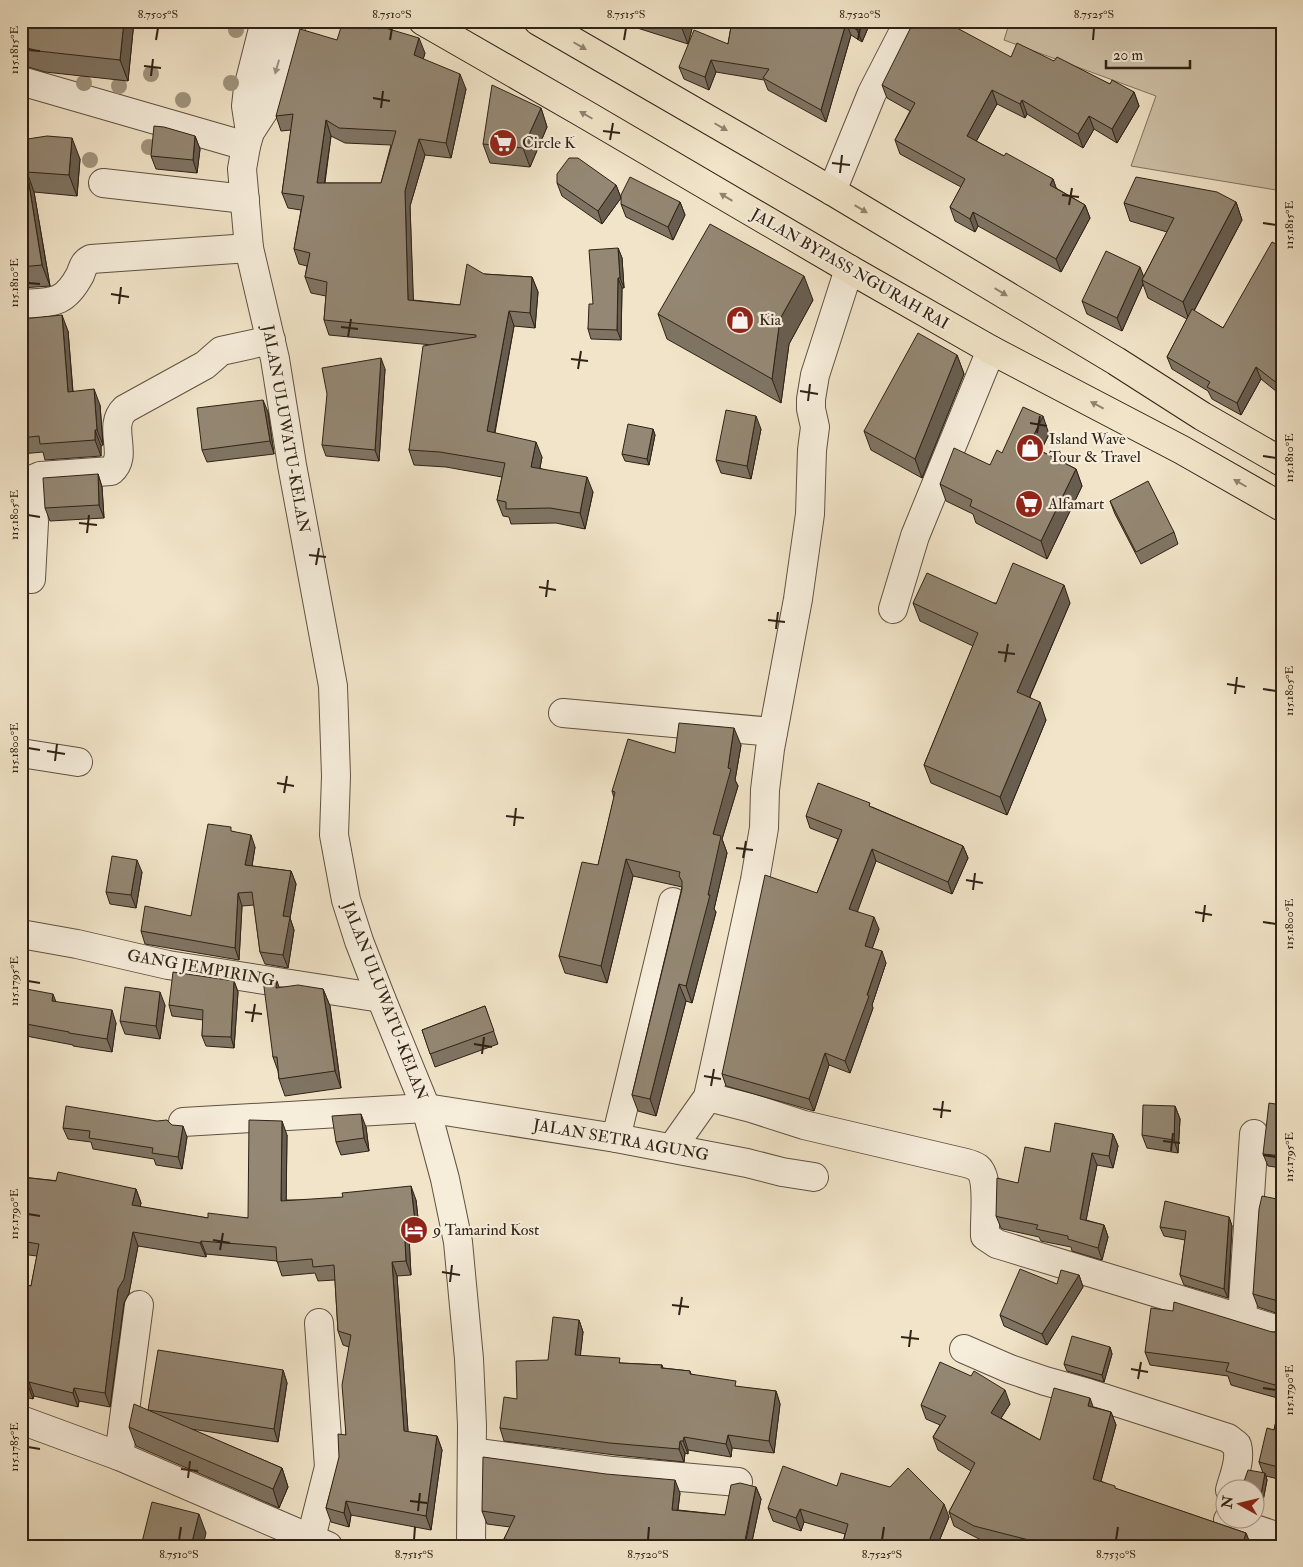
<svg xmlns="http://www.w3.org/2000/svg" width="1303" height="1567" font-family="'IM FELL Double Pica',serif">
<rect width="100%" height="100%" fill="#f1e4c8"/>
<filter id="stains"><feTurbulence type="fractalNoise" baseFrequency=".004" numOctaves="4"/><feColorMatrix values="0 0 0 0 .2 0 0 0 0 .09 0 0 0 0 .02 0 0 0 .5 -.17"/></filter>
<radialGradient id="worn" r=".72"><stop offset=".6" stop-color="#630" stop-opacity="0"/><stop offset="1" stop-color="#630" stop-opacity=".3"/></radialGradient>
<polygon fill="#d0c3aa" stroke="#807260" points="1010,21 1282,21 1282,191 1131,166 1156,96 1004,40"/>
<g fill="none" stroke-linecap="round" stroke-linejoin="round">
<g stroke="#605242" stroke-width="30">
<g id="minor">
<polyline points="293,21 282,49 265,109 250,132 246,146 242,169 249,248 275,359 292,465 333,686 336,776 334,835 346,900 359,941 381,998 426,1108 445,1179 458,1242 469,1359 472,1425 471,1546"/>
<polyline points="21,81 246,146"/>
<polyline points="250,132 246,106 248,88 265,21"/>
<polyline points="103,183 245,199"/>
<polyline points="832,191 872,93 909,21"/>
<path d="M 21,304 C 52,302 64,305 80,275 C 83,268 83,263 91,259 L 249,248"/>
<path d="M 31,579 L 34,522 L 31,485 L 33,479 L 40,476 L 111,471 C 130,455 106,427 125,409 L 205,365 L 221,351 L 271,340"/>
<polyline points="893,609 915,536 991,350"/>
<polyline points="563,713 773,732"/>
<polyline points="21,753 78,762"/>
<polyline points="21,934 77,944 168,965 381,998"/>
<path d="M 708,1097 L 751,1108 L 804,1125 L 966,1163 C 970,1164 975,1166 978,1168 C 990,1179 984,1219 985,1236 L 997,1244 L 1282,1331"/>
<polyline points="183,1122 426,1108 616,1138 747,1163 782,1172 814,1177"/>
<polyline points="616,1138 673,902"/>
<polyline points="672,1148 708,1097 755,880 764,828 765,790 770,749 798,599 810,514 812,450 815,427 811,409 811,399 815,375 849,269"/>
<polyline points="1242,1318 1254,1134"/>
<path d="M 964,1349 L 1010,1369 L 1045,1381 L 1088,1393 L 1228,1438 L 1237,1445 C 1241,1460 1234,1475 1230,1490"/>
<polyline points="21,1420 119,1456 328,1546"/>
<polyline points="472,1452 613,1471 738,1482"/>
<polyline points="119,1456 139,1305"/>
<polyline points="1228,1520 1282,1538"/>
<polyline points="311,1538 329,1467 319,1323"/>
</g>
</g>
<g stroke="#2f2216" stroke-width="30">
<g id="highway">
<polyline points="423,21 583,113 849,269 991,350 1182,450 1282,507"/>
<polyline points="538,21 832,191 1116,361 1202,416 1282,462"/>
</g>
</g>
<use href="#minor" stroke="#f6eddb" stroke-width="28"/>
<use href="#highway" stroke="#f1e4c8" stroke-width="28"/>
</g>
<g fill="#a1947e">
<circle cx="236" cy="30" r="8"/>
<circle cx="151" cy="74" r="8"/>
<circle cx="84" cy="83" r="8"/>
<circle cx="231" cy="83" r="8"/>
<circle cx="119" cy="86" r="8"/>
<circle cx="183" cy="100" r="8"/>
<circle cx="149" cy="147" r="8"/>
<circle cx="90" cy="160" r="8"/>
</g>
<g fill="#7f7463" stroke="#2f2216" fill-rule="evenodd">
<polygon points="21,21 134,21 128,81 45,72 25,66 21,66"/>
<polygon points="615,21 694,21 688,44"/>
<polygon points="732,21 871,21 862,42 851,35 826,122 768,90 764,80 716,72 709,90 684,79 679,67 728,44"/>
<path d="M 425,53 L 423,59 L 466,89 L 451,158 L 425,155 L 410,206 L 413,300 L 460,305 L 484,274 L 532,277 L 538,292 L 535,328 L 514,326 L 495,433 L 542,457 L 540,468 L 593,492 L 585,529 L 556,523 L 511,524 L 509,517 L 503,516 L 497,500 L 502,477 L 446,467 L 414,465 L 409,450 L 432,345 L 329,335 L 324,320 L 326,296 L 311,293 L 305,277 L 307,266 L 299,264 L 294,249 L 301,210 L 288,208 L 282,193 L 291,130 L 281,131 L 276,116 ZM 331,136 L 345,143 L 391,145 L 381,183 L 325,183 Z"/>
<polygon points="1011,57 1054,61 1110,84 1134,92 1139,106 1117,143 1094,129 1083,148 1027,114 1025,118 997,104 976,141 1004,156 1053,179 1056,188 1085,205 1090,218 1061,272 978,226 975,232 955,221 950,207 961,187 900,154 895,140 910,111 887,98 882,85"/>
<polygon points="541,108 547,127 530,167 490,163 483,144"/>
<polygon points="195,136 200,149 197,173 156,169 151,156"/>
<polygon points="21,140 80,159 77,196 34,192 50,286 21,288"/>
<polygon points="557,183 616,185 621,198 602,224 562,196"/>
<polygon points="680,202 685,215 673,240 626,217 621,204"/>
<polygon points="1236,202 1242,220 1194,311 1223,328 1282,247 1282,396 1261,379 1241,415 1212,399 1208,391 1172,369 1167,357 1187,319 1148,298 1143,284 1122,331 1087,314 1082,301 1144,276 1167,232 1130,221 1124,203"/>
<polygon points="618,248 622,258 624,288 622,288 621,340 591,339 588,329 593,304"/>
<polygon points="813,300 789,344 781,403 667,339 658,314"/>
<polygon points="21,319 68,331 73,391 100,405 103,445 101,446 101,456 45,460 43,452 21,454"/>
<polygon points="957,355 964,374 922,478 871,450 864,431"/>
<polygon points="385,369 379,461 326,456 322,445"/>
<polygon points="268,412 274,454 207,462 202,450"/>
<polygon points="653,429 655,435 649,465 625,461 622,454"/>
<polygon points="761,429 751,479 721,473 716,460"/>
<polygon points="1049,434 1041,451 1076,469 1082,486 1047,559 976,523 973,514 946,501 940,484 990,465 1002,453"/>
<polygon points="98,474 102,487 104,518 50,521 45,508"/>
<polygon points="1110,501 1174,532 1178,544 1141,564 1115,514"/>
<polygon points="913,603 1070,603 1030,697 1046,720 1007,815 931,783 924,765 973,646 920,621"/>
<polygon points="741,745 735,780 738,786 722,839 727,853 714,909 716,912 692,1003 686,1001 656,1116 638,1111 632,1095 682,887 633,876 607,983 565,973 559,956 598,865 614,798 612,791 675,753"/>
<polygon points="872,807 963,846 968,858 952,894 876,861 857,911 879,929 872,948 886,963 872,1005 873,1008 850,1073 829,1065 814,1111 726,1086 722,1074 817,893 838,839 810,828 806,816"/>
<polygon points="233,831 255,847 252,866 291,871 296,884 290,918 294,930 288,968 265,964 260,952 254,905 242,906 239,960 145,944 141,931 191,916"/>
<polygon points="142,872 136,908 110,904 106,892"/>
<polygon points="234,981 238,992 234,1048 206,1046 202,1036 203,1020 172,1016 169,1005"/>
<polygon points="277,981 279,987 323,989 330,1006 341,1088 285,1096 279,1079 278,1071 273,1057"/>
<polygon points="21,988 56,1002 116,1023 112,1052 73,1046 73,1045 21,1035"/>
<polygon points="165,1005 160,1039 125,1034 120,1021"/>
<polygon points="485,1006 498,1044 435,1067 422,1030"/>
<polygon points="1282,1105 1282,1168 1268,1166 1263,1154"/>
<polygon points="1175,1106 1180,1119 1178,1153 1147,1148 1142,1135"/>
<polygon points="366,1127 369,1151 341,1155 336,1142"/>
<polygon points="63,1128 187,1137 182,1169 156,1165 154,1159 93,1149 91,1142 68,1139"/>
<polygon points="1113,1134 1118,1146 1113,1168 1097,1165 1086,1220 1104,1225 1108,1237 1102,1260 1072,1251 1071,1247 1041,1241 1039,1237 1003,1229 1001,1228 996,1216 1018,1183 1050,1152"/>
<polygon points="287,1135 286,1200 416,1200 420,1236 409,1237 411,1275 397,1276 408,1432 437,1436 442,1450 431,1530 351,1515 349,1527 331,1522 326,1508 346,1435 349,1347 343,1345 338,1331 335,1280 318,1281 315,1273 282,1276 277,1261 206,1254 206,1257 138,1246 129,1293 124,1303 110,1407 79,1401 78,1407 34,1396 33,1399 21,1396 21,1284 31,1286 37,1256 21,1254 21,1177 136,1189 141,1203 140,1207 208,1218 248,1218"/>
<polygon points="1282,1200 1282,1315 1258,1307 1253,1294"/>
<polygon points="1229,1217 1232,1226 1228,1298 1184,1285 1180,1275 1185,1240 1164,1236 1160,1227"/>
<polygon points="1079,1275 1083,1287 1047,1345 1004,1326 1000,1315"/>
<polygon points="579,1320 583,1332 580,1356 621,1363 662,1365 663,1368 690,1371 691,1374 738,1387 776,1391 780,1404 774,1453 732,1448 731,1457 688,1450 688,1454 685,1453 684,1462 615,1455 504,1441 500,1428 517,1399 548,1360"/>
<polygon points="1272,1332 1282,1332 1282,1480 1266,1476 1267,1480 1262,1506 1256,1505 1256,1490 1263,1473 1259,1462 1274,1430 1281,1399 1231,1385 1228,1376 1150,1365 1145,1352"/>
<polygon points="1110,1347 1112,1354 1104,1382 1067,1371 1064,1364"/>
<polygon points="283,1370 287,1383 278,1442 191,1429 282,1468 288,1487 279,1508 136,1446 129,1427 148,1410"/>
<polygon points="971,1376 1010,1404 1001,1418 1040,1440 1094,1407 1111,1412 1116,1425 1101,1481 1117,1489 1246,1533 1251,1546 1005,1546 979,1539 954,1526 949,1512 971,1471 938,1450 933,1437 940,1425 926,1419 921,1405"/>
<polygon points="837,1486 949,1517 937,1546 842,1546 845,1534 804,1522 801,1531 773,1521 768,1508"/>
<polygon points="756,1487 761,1499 751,1546 501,1546 505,1541 504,1539 510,1527 487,1524 482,1511 680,1493 678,1510 725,1515"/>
</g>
<g fill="#685e50" stroke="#2f2216">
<polygon points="124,21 134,21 128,81 120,60"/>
<polygon points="682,21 694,21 688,44 681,26"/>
<polygon points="861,21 871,21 862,42 857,30"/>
<polygon points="846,23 851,35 826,122 821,110"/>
<polygon points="419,38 425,53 420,70 414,55"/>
<polygon points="711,60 716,72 709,90 705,77"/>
<polygon points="460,74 466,89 451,158 446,143"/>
<polygon points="992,90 997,104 972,149 967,136"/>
<polygon points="1134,92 1139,106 1117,143 1112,129"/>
<polygon points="1022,100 1027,114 1025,118 1020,104"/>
<polygon points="541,108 547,127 530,167 523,148"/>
<polygon points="1089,116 1094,129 1083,148 1078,134"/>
<polygon points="326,120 331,136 322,199 317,183"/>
<polygon points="195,136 200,149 197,173 193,160"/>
<polygon points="72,138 80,159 77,196 69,175"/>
<polygon points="419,139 425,155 410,206 414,315 408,300 405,191"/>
<polygon points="27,172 34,192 50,286 42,265"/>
<polygon points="1053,179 1058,193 1050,185"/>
<polygon points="616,185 621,198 602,224 598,211"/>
<polygon points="680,202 685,215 673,240 668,227"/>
<polygon points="1236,202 1242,220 1189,320 1183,302"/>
<polygon points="1085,205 1090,218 1061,272 1056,259"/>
<polygon points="973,212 978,226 975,232 970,219"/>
<polygon points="618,248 622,258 624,288 620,278"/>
<polygon points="1140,267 1145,280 1142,280 1143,284 1122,331 1117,318"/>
<polygon points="804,276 813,300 789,344 781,403 772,379 780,319"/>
<polygon points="532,277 538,292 535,328 530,313"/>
<polygon points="618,278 622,288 621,340 617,330"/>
<polygon points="509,311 514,326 492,446 487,431"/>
<polygon points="62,315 68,331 74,407 68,392"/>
<polygon points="957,355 964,374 922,478 915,459"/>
<polygon points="381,358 385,369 379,461 375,450"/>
<polygon points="1256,367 1261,379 1241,415 1237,403"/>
<polygon points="94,389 100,405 103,445 97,430"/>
<polygon points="263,400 268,412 274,454 270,441"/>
<polygon points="756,416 761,429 751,479 747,466"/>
<polygon points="1043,416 1049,434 1035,462 1029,445"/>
<polygon points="653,429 655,435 649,465 647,459"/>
<polygon points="95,430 101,446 101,456 95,440"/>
<polygon points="536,442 542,457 537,482 531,467"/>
<polygon points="1076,469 1082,486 1047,559 1041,541"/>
<polygon points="98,474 102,487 104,518 99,505"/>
<polygon points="587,477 593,492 585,529 580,513"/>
<polygon points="1064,585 1070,603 1024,710 1017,692"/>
<polygon points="1040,702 1046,720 1007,815 1000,797"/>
<polygon points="734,728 741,745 735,780 738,786 722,839 727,853 714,909 716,912 692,1003 686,986 708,895 713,834 728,768"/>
<polygon points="251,835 255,847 250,877 245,865"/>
<polygon points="963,846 968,858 952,894 948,882"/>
<polygon points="872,849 876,861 854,921 849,909"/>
<polygon points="626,859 633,876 607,983 601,966"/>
<polygon points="137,860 142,872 136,908 131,895"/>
<polygon points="291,871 296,884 290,918 294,930 288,968 283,955 283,916"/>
<polygon points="238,893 242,906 239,960 235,948"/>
<polygon points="874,917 879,929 869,958 865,946"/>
<polygon points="882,951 886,963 872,1005 873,1008 850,1073 845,1061"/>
<polygon points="234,981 238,992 234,1048 231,1037"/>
<polygon points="679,984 686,1001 656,1116 650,1099"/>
<polygon points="323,989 330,1006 341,1088 335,1071"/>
<polygon points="160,992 165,1005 160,1039 156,1026"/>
<polygon points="53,994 58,1007 52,1001"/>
<polygon points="112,1010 116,1023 112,1052 107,1039"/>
<polygon points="825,1053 829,1065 814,1111 809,1099"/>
<polygon points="1175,1106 1180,1119 1178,1153 1174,1140"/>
<polygon points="361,1114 366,1127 369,1151 364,1138"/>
<polygon points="282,1121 287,1135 286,1214 281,1201"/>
<polygon points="183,1126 187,1137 182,1169 178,1157"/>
<polygon points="1113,1134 1118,1146 1113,1168 1109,1156"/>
<polygon points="1092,1153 1097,1165 1084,1231 1080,1219"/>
<polygon points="411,1186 416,1200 420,1236 415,1222"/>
<polygon points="136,1189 141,1203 137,1219 132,1205"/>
<polygon points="1229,1217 1232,1226 1228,1298 1224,1289"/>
<polygon points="404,1223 409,1237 411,1275 406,1261"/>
<polygon points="1104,1225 1108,1237 1102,1260 1098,1248"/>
<polygon points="133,1232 138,1246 129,1293 124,1303 110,1407 105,1393 118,1289"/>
<polygon points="201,1241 206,1254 206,1257 200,1243"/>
<polygon points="392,1262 397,1276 409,1445 404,1431"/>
<polygon points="1079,1275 1083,1287 1047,1345 1042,1334"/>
<polygon points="579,1320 583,1332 579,1368 575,1355"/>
<polygon points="1110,1347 1112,1354 1104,1382 1102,1375"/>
<polygon points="283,1370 287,1383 278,1442 274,1429"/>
<polygon points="29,1382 34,1396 33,1399 28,1385"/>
<polygon points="74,1388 79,1401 78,1407 73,1393"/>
<polygon points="1005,1390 1010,1404 996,1426 991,1413"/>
<polygon points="776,1391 780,1404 774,1453 769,1441"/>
<polygon points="1090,1398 1095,1412 1088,1406"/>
<polygon points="1111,1412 1116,1425 1098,1492 1093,1479"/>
<polygon points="728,1435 732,1448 731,1457 726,1444"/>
<polygon points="437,1436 442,1450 431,1530 426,1516"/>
<polygon points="684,1437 688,1450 688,1454 683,1441"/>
<polygon points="680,1441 685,1453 684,1462 679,1449"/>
<polygon points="282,1468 288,1487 279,1508 273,1489"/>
<polygon points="1265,1473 1267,1480 1262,1506 1260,1500"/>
<polygon points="675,1480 680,1493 676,1522 672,1510"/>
<polygon points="756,1487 761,1499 751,1546 745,1546"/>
<polygon points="346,1501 351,1515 349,1527 344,1513"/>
<polygon points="944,1504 949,1517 937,1546 927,1546"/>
<polygon points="800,1509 804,1522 801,1531 796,1518"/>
<polygon points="199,1514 206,1533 203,1546 191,1546"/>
<polygon points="1246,1533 1251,1546 1242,1546"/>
</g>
<g fill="#948773" stroke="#2f2216" fill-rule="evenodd">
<polygon points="21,21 124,21 120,60 38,51 21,46"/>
<path d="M 343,21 L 346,21 L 370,29 L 372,24 L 419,38 L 414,55 L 460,74 L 446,143 L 419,139 L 405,191 L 408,300 L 460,305 L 467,264 L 484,274 L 532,277 L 530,313 L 509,311 L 487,431 L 536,442 L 531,467 L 587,477 L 580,513 L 550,508 L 506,509 L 506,502 L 497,500 L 505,463 L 440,452 L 409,450 L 423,346 L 476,337 L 476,335 L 324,320 L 327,282 L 305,277 L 310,253 L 294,249 L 304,196 L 282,193 L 293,114 L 276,116 L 300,29 L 337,40 ZM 326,120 L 339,128 L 396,131 L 381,183 L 317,183 Z"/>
<polygon points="667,21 682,21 681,26"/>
<polygon points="732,21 861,21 857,30 846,23 821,110 763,78 769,69 711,60 705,77 679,67 694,30 728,44"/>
<polygon points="914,21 944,21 1011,57 1017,43 1054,61 1057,57 1110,84 1112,80 1134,92 1112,129 1089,116 1078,134 1022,100 1020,104 992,90 967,136 1004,156 1006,153 1053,179 1050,185 1085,205 1056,259 973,212 970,219 950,207 965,179 895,140 915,103 882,85"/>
<polygon points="492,85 541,108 523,148 483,144"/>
<polygon points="154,126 164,127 195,136 193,160 151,156"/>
<polygon points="47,136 72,138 69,175 27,172 42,265 21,267 21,140"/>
<polygon points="569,158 578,158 616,185 598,211 557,183 557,174"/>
<polygon points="630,177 680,202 668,227 621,204 621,195"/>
<polygon points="1136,177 1217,192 1236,202 1183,302 1142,280 1174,218 1124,203"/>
<polygon points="710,224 804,276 780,319 772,379 658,314"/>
<polygon points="1272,242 1282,247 1282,387 1256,367 1237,403 1207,387 1210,382 1167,357 1192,309 1223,328"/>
<polygon points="618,248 620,278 618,278 617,330 588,329 589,304 593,304 589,250"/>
<polygon points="1106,251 1140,267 1117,318 1082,301"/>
<polygon points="62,315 68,392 94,389 97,430 95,430 95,440 40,444 39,436 21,438 21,319"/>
<polygon points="918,333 957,355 915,459 864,431"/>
<polygon points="381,358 375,450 322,445 327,394 322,368"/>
<polygon points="263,400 270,441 202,450 197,408"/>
<polygon points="1023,407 1043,416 1029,445 1076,469 1041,541 970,506 972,500 940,484 954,448 990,465 997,450 1002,453"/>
<polygon points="726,410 756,416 747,466 716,460"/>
<polygon points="628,424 653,429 647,459 622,454"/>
<polygon points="98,474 99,505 45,508 43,478"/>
<polygon points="1148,481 1174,532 1136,552 1110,501"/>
<polygon points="1013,563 1064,585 1017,692 1040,702 1000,797 924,765 978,633 913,603 927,573 996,604"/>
<polygon points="679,723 734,728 728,768 731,769 713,834 721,836 708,895 710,895 686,986 679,984 650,1099 632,1095 682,889 682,881 679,876 680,872 626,859 601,966 559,956 582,862 598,865 615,792 612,791 628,739 675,753"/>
<polygon points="818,783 870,803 869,806 963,846 948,882 872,849 849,909 874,917 865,946 882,951 867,995 869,996 845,1061 825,1053 809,1099 722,1074 765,875 817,893 842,830 806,816"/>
<polygon points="208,824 231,827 231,831 251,835 245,865 291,871 283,916 290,917 283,955 260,952 252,892 238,893 235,948 141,931 145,906 191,916"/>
<polygon points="112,856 137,860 131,895 106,892"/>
<polygon points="173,972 234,981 231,1037 202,1036 203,1010 169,1005"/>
<polygon points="263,979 277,981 276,988 298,985 323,989 335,1071 279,1079 277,1057 273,1057"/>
<polygon points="125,987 160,992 156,1026 120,1021"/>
<polygon points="21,988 53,994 52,1001 112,1010 107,1039 69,1033 69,1032 21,1023"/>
<polygon points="485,1006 494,1031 430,1054 422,1030"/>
<polygon points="1269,1103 1282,1105 1282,1156 1263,1154"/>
<polygon points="1143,1105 1175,1106 1174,1140 1142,1135"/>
<polygon points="66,1106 157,1121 167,1120 172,1125 183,1126 178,1157 152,1153 153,1148 89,1138 90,1131 63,1128"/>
<polygon points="361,1114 364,1138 336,1142 332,1116"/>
<polygon points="249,1120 282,1121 281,1201 343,1197 342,1193 411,1186 415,1222 404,1223 406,1261 392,1262 404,1431 437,1436 426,1516 346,1501 344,1513 326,1508 339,1457 338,1434 346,1435 342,1385 351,1335 338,1331 334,1265 313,1267 312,1259 277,1262 276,1247 201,1241 200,1243 133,1232 124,1279 118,1289 105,1393 74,1388 73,1393 29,1382 28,1385 21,1384 21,1284 31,1286 39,1244 21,1241 21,1177 56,1181 58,1172 136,1189 132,1205 208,1218 208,1213 248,1218"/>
<polygon points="1055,1123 1113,1134 1109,1156 1092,1153 1080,1219 1104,1225 1098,1248 1068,1239 1068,1236 1036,1229 1038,1225 999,1217 996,1216 997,1178 1018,1183 1025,1147 1050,1152"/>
<polygon points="1262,1196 1282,1200 1282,1302 1253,1294 1259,1209"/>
<polygon points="1165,1201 1229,1217 1224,1289 1180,1275 1186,1231 1160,1227"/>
<polygon points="1020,1269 1057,1284 1061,1270 1079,1275 1042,1334 1000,1315"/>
<polygon points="1174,1302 1272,1332 1282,1332 1282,1387 1226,1371 1229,1363 1145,1352 1151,1308 1173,1311"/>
<polygon points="553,1317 579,1320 575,1355 620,1358 619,1363 662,1365 661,1368 690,1371 690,1374 736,1381 735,1386 776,1391 769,1441 728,1435 726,1444 684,1437 683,1441 680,1441 679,1449 610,1443 500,1428 504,1397 517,1399 516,1361 548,1360"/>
<polygon points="1072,1336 1110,1347 1102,1375 1064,1364"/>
<polygon points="158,1350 283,1370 274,1429 148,1410"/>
<polygon points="940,1362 971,1376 974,1371 1005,1390 991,1413 1040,1440 1054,1388 1090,1398 1088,1406 1111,1412 1093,1479 1115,1486 1115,1488 1246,1533 1242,1546 1052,1546 974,1526 949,1512 975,1463 933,1437 946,1416 921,1405"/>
<polygon points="1282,1394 1282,1468 1259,1462 1267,1428 1274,1430"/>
<polygon points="134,1404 282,1468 273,1489 129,1427"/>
<polygon points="483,1457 606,1474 675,1480 672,1510 725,1515 731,1485 740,1483 756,1487 744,1545 730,1542 729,1546 556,1546 504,1539 515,1516 482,1511"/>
<polygon points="783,1466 837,1486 841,1473 890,1487 908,1468 944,1504 927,1546 916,1546 904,1541 903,1546 842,1546 848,1524 800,1509 796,1518 768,1508"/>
<polygon points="1248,1470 1265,1473 1260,1500 1256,1499 1256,1490 1241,1490"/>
<polygon points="152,1502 199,1514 191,1546 141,1546"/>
<polygon points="504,1540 516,1546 501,1546"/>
</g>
<defs><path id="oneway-solid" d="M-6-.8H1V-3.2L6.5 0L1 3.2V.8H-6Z" transform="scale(1.25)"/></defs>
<g fill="#90836f">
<use href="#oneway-solid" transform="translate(580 46) rotate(30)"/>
<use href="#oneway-solid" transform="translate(586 115) rotate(-150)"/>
<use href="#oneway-solid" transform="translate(721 127) rotate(30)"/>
<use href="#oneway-solid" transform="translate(726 197) rotate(-149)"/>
<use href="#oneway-solid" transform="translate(861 209) rotate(31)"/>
<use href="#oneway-solid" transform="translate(1001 292) rotate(31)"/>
<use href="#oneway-solid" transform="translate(1097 405) rotate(-152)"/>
<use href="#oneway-solid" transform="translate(1240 483) rotate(-150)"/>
</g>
<use fill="#9c9282" href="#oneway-solid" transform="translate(277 67) rotate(106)"/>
<path fill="none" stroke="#2f2216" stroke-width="2" d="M 156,40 L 158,28M 390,40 L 392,28M 624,40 L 626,28M 858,40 L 860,28M 1093,40 L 1094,28M 28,50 L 40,51M 144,66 L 161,68M 151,76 L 153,59M 373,98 L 390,101M 381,108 L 383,91M 603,131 L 620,133M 610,140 L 613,123M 832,163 L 850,165M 840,173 L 842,155M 1062,195 L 1079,197M 1069,205 L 1072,188M 1263,223 L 1276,225M 28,283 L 40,284M 111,294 L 129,297M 119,304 L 121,287M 341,327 L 358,329M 348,337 L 351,319M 571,359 L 588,361M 578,369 L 581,351M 800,391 L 818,394M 808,401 L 810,384M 1030,423 L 1047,426M 1037,433 L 1040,416M 1263,456 L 1276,458M 28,515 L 40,517M 79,523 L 97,525M 87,533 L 89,515M 309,555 L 326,557M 316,565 L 319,548M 539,587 L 556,590M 546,597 L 548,580M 768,620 L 785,622M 776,629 L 778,612M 998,652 L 1015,654M 1005,662 L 1008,644M 1227,684 L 1245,687M 1263,689 L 1276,691M 1235,694 L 1237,677M 28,748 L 40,750M 47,751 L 65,754M 55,761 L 57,744M 277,783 L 294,786M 284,793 L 287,776M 506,816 L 524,818M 514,826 L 516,808M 736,848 L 753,850M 743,858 L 746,841M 966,880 L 983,883M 973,890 L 975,873M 1195,912 L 1212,915M 1203,922 L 1205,905M 1263,922 L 1276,924M 28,981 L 40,983M 245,1012 L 262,1014M 252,1022 L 255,1004M 474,1044 L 492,1047M 482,1054 L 484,1037M 704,1076 L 721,1079M 711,1086 L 714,1069M 933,1109 L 951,1111M 941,1118 L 943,1101M 1163,1141 L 1180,1143M 1171,1151 L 1173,1133M 1263,1155 L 1276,1157M 28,1214 L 40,1216M 213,1240 L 230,1243M 220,1250 L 223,1233M 442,1272 L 460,1275M 450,1282 L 452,1265M 672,1305 L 689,1307M 679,1315 L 682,1297M 901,1337 L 919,1339M 909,1347 L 911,1330M 1131,1369 L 1148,1372M 1138,1379 L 1141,1362M 1263,1388 L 1276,1390M 28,1447 L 40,1449M 181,1469 L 198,1471M 188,1478 L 190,1461M 410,1501 L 427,1503M 418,1511 L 420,1493M 179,1540 L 181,1527M 414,1540 L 415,1527M 648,1540 L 649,1527M 882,1540 L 884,1527M 1116,1540 L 1118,1527"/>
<defs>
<g id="supermarket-disc" transform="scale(1.4375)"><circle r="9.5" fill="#8f2418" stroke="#f6eddb"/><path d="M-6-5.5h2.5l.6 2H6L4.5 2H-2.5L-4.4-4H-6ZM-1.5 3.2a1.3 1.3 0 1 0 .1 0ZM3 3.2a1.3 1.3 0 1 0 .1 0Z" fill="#fff"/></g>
<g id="shop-disc" transform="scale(1.4375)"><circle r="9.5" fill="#8f2418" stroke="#f6eddb"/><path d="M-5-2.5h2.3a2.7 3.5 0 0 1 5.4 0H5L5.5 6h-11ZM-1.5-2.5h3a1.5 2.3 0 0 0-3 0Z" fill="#fff"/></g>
<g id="hotel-disc" transform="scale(1.4375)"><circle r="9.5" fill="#8f2418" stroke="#f6eddb"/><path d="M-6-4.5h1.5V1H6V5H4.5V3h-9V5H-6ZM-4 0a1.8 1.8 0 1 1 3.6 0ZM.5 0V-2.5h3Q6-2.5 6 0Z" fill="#fff"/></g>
</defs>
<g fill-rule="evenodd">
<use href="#supermarket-disc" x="503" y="143"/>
<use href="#shop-disc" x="740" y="320"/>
<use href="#shop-disc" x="1030" y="448"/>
<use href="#supermarket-disc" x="1029" y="504"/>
<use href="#hotel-disc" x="414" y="1230"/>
</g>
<g text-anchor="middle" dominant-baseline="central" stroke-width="4.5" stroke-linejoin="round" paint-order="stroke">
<g font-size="16" fill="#2f2216" stroke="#f6eddb" text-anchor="start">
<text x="522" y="143">Circle K</text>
<text x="759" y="320">Kia</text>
<text x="1049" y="439">Island Wave<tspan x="1049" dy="18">Tour &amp; Travel</tspan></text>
<text x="1048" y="504">Alfamart</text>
<text x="433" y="1230">9 Tamarind Kost</text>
</g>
<g font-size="16" fill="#2f2216" stroke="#f6eddb">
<text transform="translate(850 269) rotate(30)">JALAN BYPASS NGURAH RAI</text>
<text transform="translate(286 429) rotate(80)">JALAN ULUWATU-KELAN</text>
<text transform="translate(201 968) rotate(10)">GANG JEMPIRING</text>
<text transform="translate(385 1001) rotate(69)">JALAN ULUWATU-KELAN</text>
<text transform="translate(621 1140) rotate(10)">JALAN SETRA AGUNG</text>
</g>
</g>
<rect width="1303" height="1567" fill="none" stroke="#f1e4c8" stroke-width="55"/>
<g transform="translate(1240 1504) rotate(278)"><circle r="24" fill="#f6eddb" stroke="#a69c8c"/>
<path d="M0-4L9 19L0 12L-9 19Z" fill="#8f2418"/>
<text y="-8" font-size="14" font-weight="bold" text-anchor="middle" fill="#2f2216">N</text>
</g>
<path d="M1106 60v8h84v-8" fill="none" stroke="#2f2216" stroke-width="2.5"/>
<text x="1113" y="60" font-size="15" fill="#2f2216" stroke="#f6eddb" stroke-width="4" paint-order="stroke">20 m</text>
<rect x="28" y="28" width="1248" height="1512" fill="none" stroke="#2f2216" stroke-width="2"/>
<g font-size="12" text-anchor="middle" fill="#2f2216">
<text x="158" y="18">8.7505°S</text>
<text x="392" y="18">8.7510°S</text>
<text x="626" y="18">8.7515°S</text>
<text x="860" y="18">8.7520°S</text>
<text x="1094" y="18">8.7525°S</text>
<text transform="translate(14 50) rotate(-90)" y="4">115.1815°E</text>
<text transform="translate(1289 225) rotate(-90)" y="4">115.1815°E</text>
<text transform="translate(14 283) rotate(-90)" y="4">115.1810°E</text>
<text transform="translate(1289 458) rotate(-90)" y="4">115.1810°E</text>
<text transform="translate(14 515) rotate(-90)" y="4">115.1805°E</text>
<text transform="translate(1289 691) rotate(-90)" y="4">115.1805°E</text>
<text transform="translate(14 748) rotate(-90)" y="4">115.1800°E</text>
<text transform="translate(1289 924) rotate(-90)" y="4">115.1800°E</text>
<text transform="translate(14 981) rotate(-90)" y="4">115.1795°E</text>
<text transform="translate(1289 1157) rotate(-90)" y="4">115.1795°E</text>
<text transform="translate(14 1214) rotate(-90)" y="4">115.1790°E</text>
<text transform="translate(1289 1390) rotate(-90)" y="4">115.1790°E</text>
<text transform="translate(14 1447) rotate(-90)" y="4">115.1785°E</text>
<text x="179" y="1558">8.7510°S</text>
<text x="414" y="1558">8.7515°S</text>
<text x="648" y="1558">8.7520°S</text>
<text x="882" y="1558">8.7525°S</text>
<text x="1116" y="1558">8.7530°S</text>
</g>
<rect width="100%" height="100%" filter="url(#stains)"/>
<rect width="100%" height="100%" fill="url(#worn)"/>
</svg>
